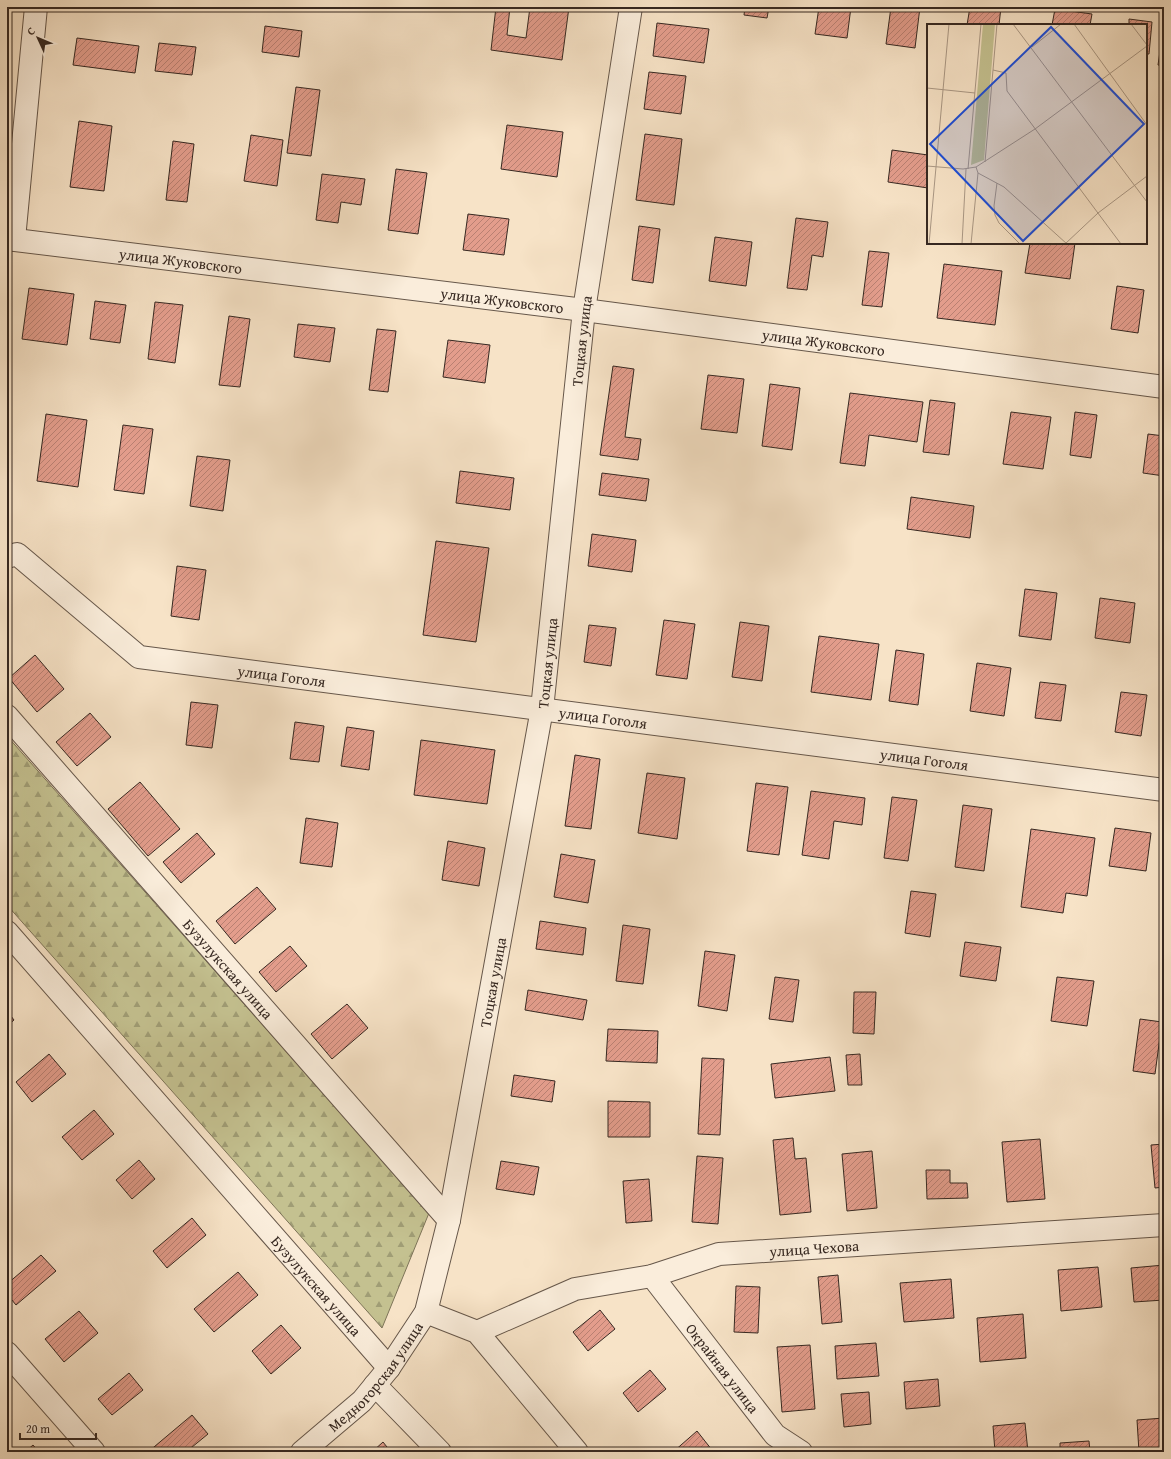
<svg xmlns="http://www.w3.org/2000/svg" width="1171" height="1459" font-family="'Gentium Book Plus',serif">
<defs>
<pattern id="forest-firs" width="22" height="20" patternUnits="userSpaceOnUse"><rect width="22" height="20" fill="#c4c190"/><path d="M5 1l3.5 6h-7zM16 11l3.5 6h-7z" fill="#a09d75"/></pattern>
<pattern id="building-hatch" width="6" height="6" patternUnits="userSpaceOnUse"><rect width="6" height="6" fill="#e39d8c"/><path d="M-1 1l2-2M0 6l6-6M5 7l2-2" fill="none" stroke="#b98072"/></pattern>
</defs>
<rect width="100%" height="100%" fill="#f7e3c7"/>
<filter id="stains"><feTurbulence type="fractalNoise" baseFrequency=".005" numOctaves="4"/><feColorMatrix values="0 0 0 0 .2 0 0 0 0 .09 0 0 0 0 .02 0 0 0 .5 -.17"/></filter>
<radialGradient id="worn" r=".72"><stop offset=".6" stop-color="#630" stop-opacity="0"/><stop offset="1" stop-color="#630" stop-opacity=".3"/></radialGradient>
<polygon fill="url(#forest-firs)" stroke="#7d7458" points="7,736 429,1213 382,1328 7,905"/>
<g fill="url(#building-hatch)" stroke="#362821">
<polygon points="496,7 510,7 507,35 526,38 530,7 569,7 562,60 491,50"/>
<polygon points="745,7 769,7 767,18 744,15"/>
<polygon points="819,7 851,7 847,38 815,34"/>
<polygon points="891,7 920,7 915,48 886,44"/>
<polygon points="970,7 1001,7 999,25 967,25"/>
<polygon points="1055,9 1092,14 1090,25 1052,25"/>
<polygon points="1129,19 1152,22 1149,54 1146,54 1146,25 1129,25"/>
<polygon points="657,23 709,29 704,63 653,56"/>
<polygon points="1164,24 1164,66 1158,65"/>
<polygon points="265,26 302,31 299,57 262,52"/>
<polygon points="77,38 139,46 135,73 73,65"/>
<polygon points="159,43 196,47 192,75 155,71"/>
<polygon points="649,72 686,76 681,114 644,109"/>
<polygon points="296,87 320,90 311,156 287,153"/>
<polygon points="79,121 112,126 104,191 70,187"/>
<polygon points="507,125 563,132 557,177 501,169"/>
<polygon points="645,134 682,139 674,205 636,200"/>
<polygon points="251,135 283,140 277,186 244,181"/>
<polygon points="173,141 194,144 187,202 166,200"/>
<polygon points="892,150 928,155 928,188 888,182"/>
<polygon points="396,169 427,173 418,234 388,230"/>
<polygon points="322,174 365,179 361,205 341,202 338,223 316,220"/>
<polygon points="468,214 509,219 504,255 463,250"/>
<polygon points="796,218 828,222 823,257 812,255 807,290 787,288"/>
<polygon points="639,226 660,229 653,283 632,280"/>
<polygon points="715,237 752,242 746,286 709,281"/>
<polygon points="1030,243 1075,243 1070,279 1025,273"/>
<polygon points="869,251 889,253 882,307 862,305"/>
<polygon points="944,264 1002,271 995,325 937,318"/>
<polygon points="1117,286 1144,290 1138,333 1111,329"/>
<polygon points="29,288 74,294 67,345 22,339"/>
<polygon points="95,301 126,305 120,343 90,339"/>
<polygon points="155,302 183,305 175,363 148,359"/>
<polygon points="229,316 250,319 240,387 219,385"/>
<polygon points="298,324 335,328 330,362 294,357"/>
<polygon points="377,329 396,331 388,392 369,390"/>
<polygon points="448,340 490,345 485,383 443,377"/>
<polygon points="613,366 634,369 625,437 641,439 638,460 600,455"/>
<polygon points="708,375 744,379 737,433 701,429"/>
<polygon points="770,384 800,388 792,450 762,446"/>
<polygon points="850,393 923,402 917,442 869,435 865,466 840,463"/>
<polygon points="930,400 955,403 949,455 923,452"/>
<polygon points="1011,412 1051,417 1043,469 1003,464"/>
<polygon points="1075,412 1097,415 1091,458 1070,455"/>
<polygon points="46,414 87,420 78,487 37,481"/>
<polygon points="123,425 153,429 144,494 114,490"/>
<polygon points="1148,434 1164,436 1164,476 1143,473"/>
<polygon points="197,456 230,460 223,511 190,506"/>
<polygon points="460,471 514,478 510,510 456,503"/>
<polygon points="602,473 649,479 646,501 599,495"/>
<polygon points="911,497 974,506 970,538 907,529"/>
<polygon points="592,534 636,540 632,572 588,566"/>
<polygon points="436,541 489,548 476,642 423,635"/>
<polygon points="177,566 206,570 199,620 171,616"/>
<polygon points="1025,589 1057,593 1051,640 1019,636"/>
<polygon points="1100,598 1135,603 1130,643 1095,638"/>
<polygon points="664,620 695,624 687,679 656,675"/>
<polygon points="740,622 769,626 762,681 732,677"/>
<polygon points="589,625 616,628 611,666 584,662"/>
<polygon points="819,636 879,644 871,700 811,692"/>
<polygon points="896,650 924,654 918,705 889,701"/>
<polygon points="35,655 64,689 37,712 9,678"/>
<polygon points="977,663 1011,668 1004,716 970,711"/>
<polygon points="1040,682 1066,685 1061,721 1035,718"/>
<polygon points="1121,692 1147,695 1141,736 1115,732"/>
<polygon points="191,702 218,705 212,748 186,745"/>
<polygon points="90,713 111,737 77,766 56,742"/>
<polygon points="295,722 324,726 319,762 290,759"/>
<polygon points="347,727 374,731 369,770 341,766"/>
<polygon points="421,740 495,750 487,804 414,795"/>
<polygon points="575,755 600,759 591,829 565,826"/>
<polygon points="647,773 685,778 677,839 638,833"/>
<polygon points="140,782 180,829 148,856 108,809"/>
<polygon points="756,783 788,787 779,855 747,851"/>
<polygon points="811,791 865,798 862,825 834,821 829,859 802,855"/>
<polygon points="892,797 917,800 908,861 884,858"/>
<polygon points="963,805 992,809 984,871 955,867"/>
<polygon points="306,818 338,823 332,867 300,863"/>
<polygon points="1115,828 1151,833 1146,871 1109,866"/>
<polygon points="1031,829 1095,838 1087,896 1066,893 1063,913 1021,907"/>
<polygon points="197,833 215,854 181,883 163,862"/>
<polygon points="448,841 485,848 479,886 442,880"/>
<polygon points="561,854 595,860 588,903 554,897"/>
<polygon points="257,887 276,909 235,944 216,921"/>
<polygon points="911,891 936,894 930,937 905,933"/>
<polygon points="540,921 586,928 583,955 536,949"/>
<polygon points="623,925 650,929 643,984 616,981"/>
<polygon points="965,942 1001,947 996,981 960,976"/>
<polygon points="290,946 307,966 276,992 259,972"/>
<polygon points="705,951 735,955 727,1011 698,1006"/>
<polygon points="775,977 799,980 793,1022 769,1019"/>
<polygon points="1057,977 1094,981 1087,1026 1051,1021"/>
<polygon points="528,990 587,1000 583,1020 525,1010"/>
<polygon points="854,992 876,992 874,1034 853,1033"/>
<polygon points="347,1004 368,1028 332,1059 311,1034"/>
<polygon points="7,1011 14,1020 7,1026"/>
<polygon points="1140,1019 1162,1022 1155,1074 1133,1071"/>
<polygon points="608,1029 658,1031 657,1063 606,1061"/>
<polygon points="49,1054 66,1074 32,1102 16,1082"/>
<polygon points="860,1054 862,1085 848,1085 846,1055"/>
<polygon points="830,1057 835,1091 775,1098 771,1064"/>
<polygon points="702,1058 724,1059 720,1135 698,1134"/>
<polygon points="514,1075 555,1081 552,1102 511,1096"/>
<polygon points="608,1101 650,1102 650,1137 608,1137"/>
<polygon points="94,1110 114,1134 82,1160 62,1137"/>
<polygon points="793,1138 795,1159 806,1158 811,1212 780,1215 773,1140"/>
<polygon points="1040,1139 1045,1199 1007,1202 1002,1142"/>
<polygon points="1164,1144 1164,1187 1155,1188 1151,1145"/>
<polygon points="872,1151 877,1208 847,1211 842,1154"/>
<polygon points="697,1156 723,1158 718,1224 692,1222"/>
<polygon points="139,1160 155,1179 132,1199 116,1180"/>
<polygon points="501,1161 539,1167 534,1195 496,1189"/>
<polygon points="926,1170 950,1170 950,1183 967,1183 968,1198 927,1199"/>
<polygon points="649,1179 652,1221 626,1223 623,1181"/>
<polygon points="192,1218 206,1235 167,1268 153,1251"/>
<polygon points="41,1255 56,1271 16,1305 7,1294 7,1284"/>
<polygon points="1164,1265 1164,1300 1134,1302 1131,1268"/>
<polygon points="1098,1267 1102,1307 1061,1311 1058,1270"/>
<polygon points="238,1272 258,1295 214,1332 194,1309"/>
<polygon points="838,1275 842,1322 822,1324 818,1277"/>
<polygon points="951,1279 954,1318 904,1322 900,1283"/>
<polygon points="736,1286 760,1287 758,1333 734,1332"/>
<polygon points="600,1310 615,1329 588,1351 573,1332"/>
<polygon points="79,1311 98,1333 64,1362 45,1339"/>
<polygon points="1023,1314 1026,1358 980,1362 977,1318"/>
<polygon points="281,1325 301,1348 271,1374 252,1351"/>
<polygon points="876,1343 879,1376 837,1379 835,1346"/>
<polygon points="810,1345 815,1409 782,1412 777,1347"/>
<polygon points="650,1370 666,1389 638,1412 623,1393"/>
<polygon points="129,1373 143,1390 112,1415 98,1399"/>
<polygon points="938,1379 940,1406 906,1409 904,1382"/>
<polygon points="869,1392 871,1424 844,1427 841,1394"/>
<polygon points="192,1415 208,1434 186,1452 148,1452"/>
<polygon points="1164,1418 1164,1452 1139,1452 1137,1420"/>
<polygon points="1025,1423 1028,1452 995,1452 993,1426"/>
<polygon points="697,1431 712,1450 709,1452 673,1452"/>
<polygon points="1089,1441 1090,1452 1060,1452 1060,1443"/>
<polygon points="383,1442 391,1452 372,1452"/>
<polygon points="33,1445 39,1452 25,1452"/>
</g>
<g fill="none" stroke-linecap="round" stroke-linejoin="round">
<g stroke="#66574a" stroke-width="24">
<g id="minor">
<path id="s1" d="M 7,239 L 584,310 L 1164,387"/>
<polyline points="14,239 36,7"/>
<path id="s2" d="M 7,557 L 17,554 L 139,657 L 1164,790"/>
<path id="s3" d="M 7,716 L 449,1220"/>
<path id="s4" d="M 7,932 L 389,1368"/>
<path id="s5" d="M 652,1276 L 775,1435 L 801,1452"/>
<polyline points="426,1312 477,1332 577,1452"/>
<path id="s6" d="M 477,1332 L 575,1289 L 652,1276 L 719,1254 L 1164,1225"/>
<polyline points="7,1353 94,1452"/>
<polyline points="375,1385 440,1452"/>
<path id="s7" d="M 302,1452 L 362,1401 L 389,1368 L 426,1312 L 449,1220 L 542,709 L 584,310 L 631,7"/>
</g>
</g>
<use href="#minor" stroke="#faeddb" stroke-width="22"/>
</g>
<g text-anchor="middle" dominant-baseline="central" stroke-width="3.5" stroke-linejoin="round" paint-order="stroke">
<g font-size="15" fill="#362821" stroke="#faeddb">
<text stroke="none"><textPath href="#s1" startOffset="175">улица Жуковского</textPath></text>
<text stroke="none"><textPath href="#s1" startOffset="499">улица Жуковского</textPath></text>
<text stroke="none"><textPath href="#s7" startOffset="1173">Тоцкая улица</textPath></text>
<text stroke="none"><textPath href="#s1" startOffset="823">улица Жуковского</textPath></text>
<text stroke="none"><textPath href="#s7" startOffset="849">Тоцкая улица</textPath></text>
<text stroke="none"><textPath href="#s2" startOffset="314">улица Гоголя</textPath></text>
<text stroke="none"><textPath href="#s2" startOffset="638">улица Гоголя</textPath></text>
<text stroke="none"><textPath href="#s2" startOffset="962">улица Гоголя</textPath></text>
<text stroke="none"><textPath href="#s3" startOffset="336">Бузулукская улица</textPath></text>
<text stroke="none"><textPath href="#s7" startOffset="525">Тоцкая улица</textPath></text>
<text stroke="none"><textPath href="#s6" startOffset="351">улица Чехова</textPath></text>
<text stroke="none"><textPath href="#s4" startOffset="470">Бузулукская улица</textPath></text>
<text stroke="none"><textPath href="#s5" startOffset="116">Окрайная улица</textPath></text>
<text stroke="none"><textPath href="#s7" startOffset="106">Медногорская улица</textPath></text>
</g>
</g>
<g transform="translate(927 24)">
<rect width="220" height="220" fill="#f7e3c7"/>
<path d="M 56,0 L 68,0 L 57,136 L 44,141 Z" fill="#c4c190"/>
<path fill="none" stroke="#aa9885" stroke-width="1" d="M 86,0 L 220,178M 147,0 L 220,101M 204,0 L 220,21M 105,23 L 134,0M 66,46 L 79,49 L 80,67 L 194,220M 0,64 L 48,69M 58,138 L 70,0M 0,142 L 36,145 L 49,143 L 108,105 L 220,22M 41,145 L 54,0M 51,149 L 77,163 L 140,220M 70,159 L 67,182 L 68,191 L 72,199 L 93,220M 2,220 L 22,0M 35,220 L 39,145M 44,220 L 51,149 L 49,143M 138,220 L 171,189 L 220,152"/>
<path fill="#1d4ed8" fill-opacity="0.15" stroke="#1d4ed8" stroke-width="2" d="M 124,3 L 217,100 L 96,217 L 3,120 Z"/>
<rect width="220" height="220" fill="none" stroke="#362821" stroke-width="2"/>
</g>
<rect width="1171" height="1459" fill="none" stroke="#f7e3c7" stroke-width="24"/>
<rect x="8" y="8" width="1155" height="1443" fill="none" stroke="#362821" stroke-width="2"/>
<rect x="12" y="12" width="1147" height="1435" fill="none" stroke="#362821"/>
<g transform="translate(38 38) rotate(314)" stroke="#faeddb" stroke-width="3" paint-order="stroke">
<path d="M0-3L7 15L0 10L-7 15Z" fill="#362821"/>
<text y="-6" font-size="11" font-weight="bold" text-anchor="middle" fill="#362821">С</text>
</g>
<path d="M20 1433v6h76v-6" fill="none" stroke="#362821" stroke-width="2"/>
<text x="26" y="1433" font-size="12" fill="#362821" stroke="#faeddb" stroke-width="3" paint-order="stroke">20 m</text>
<rect width="100%" height="100%" filter="url(#stains)"/>
<rect width="100%" height="100%" fill="url(#worn)"/>
</svg>
